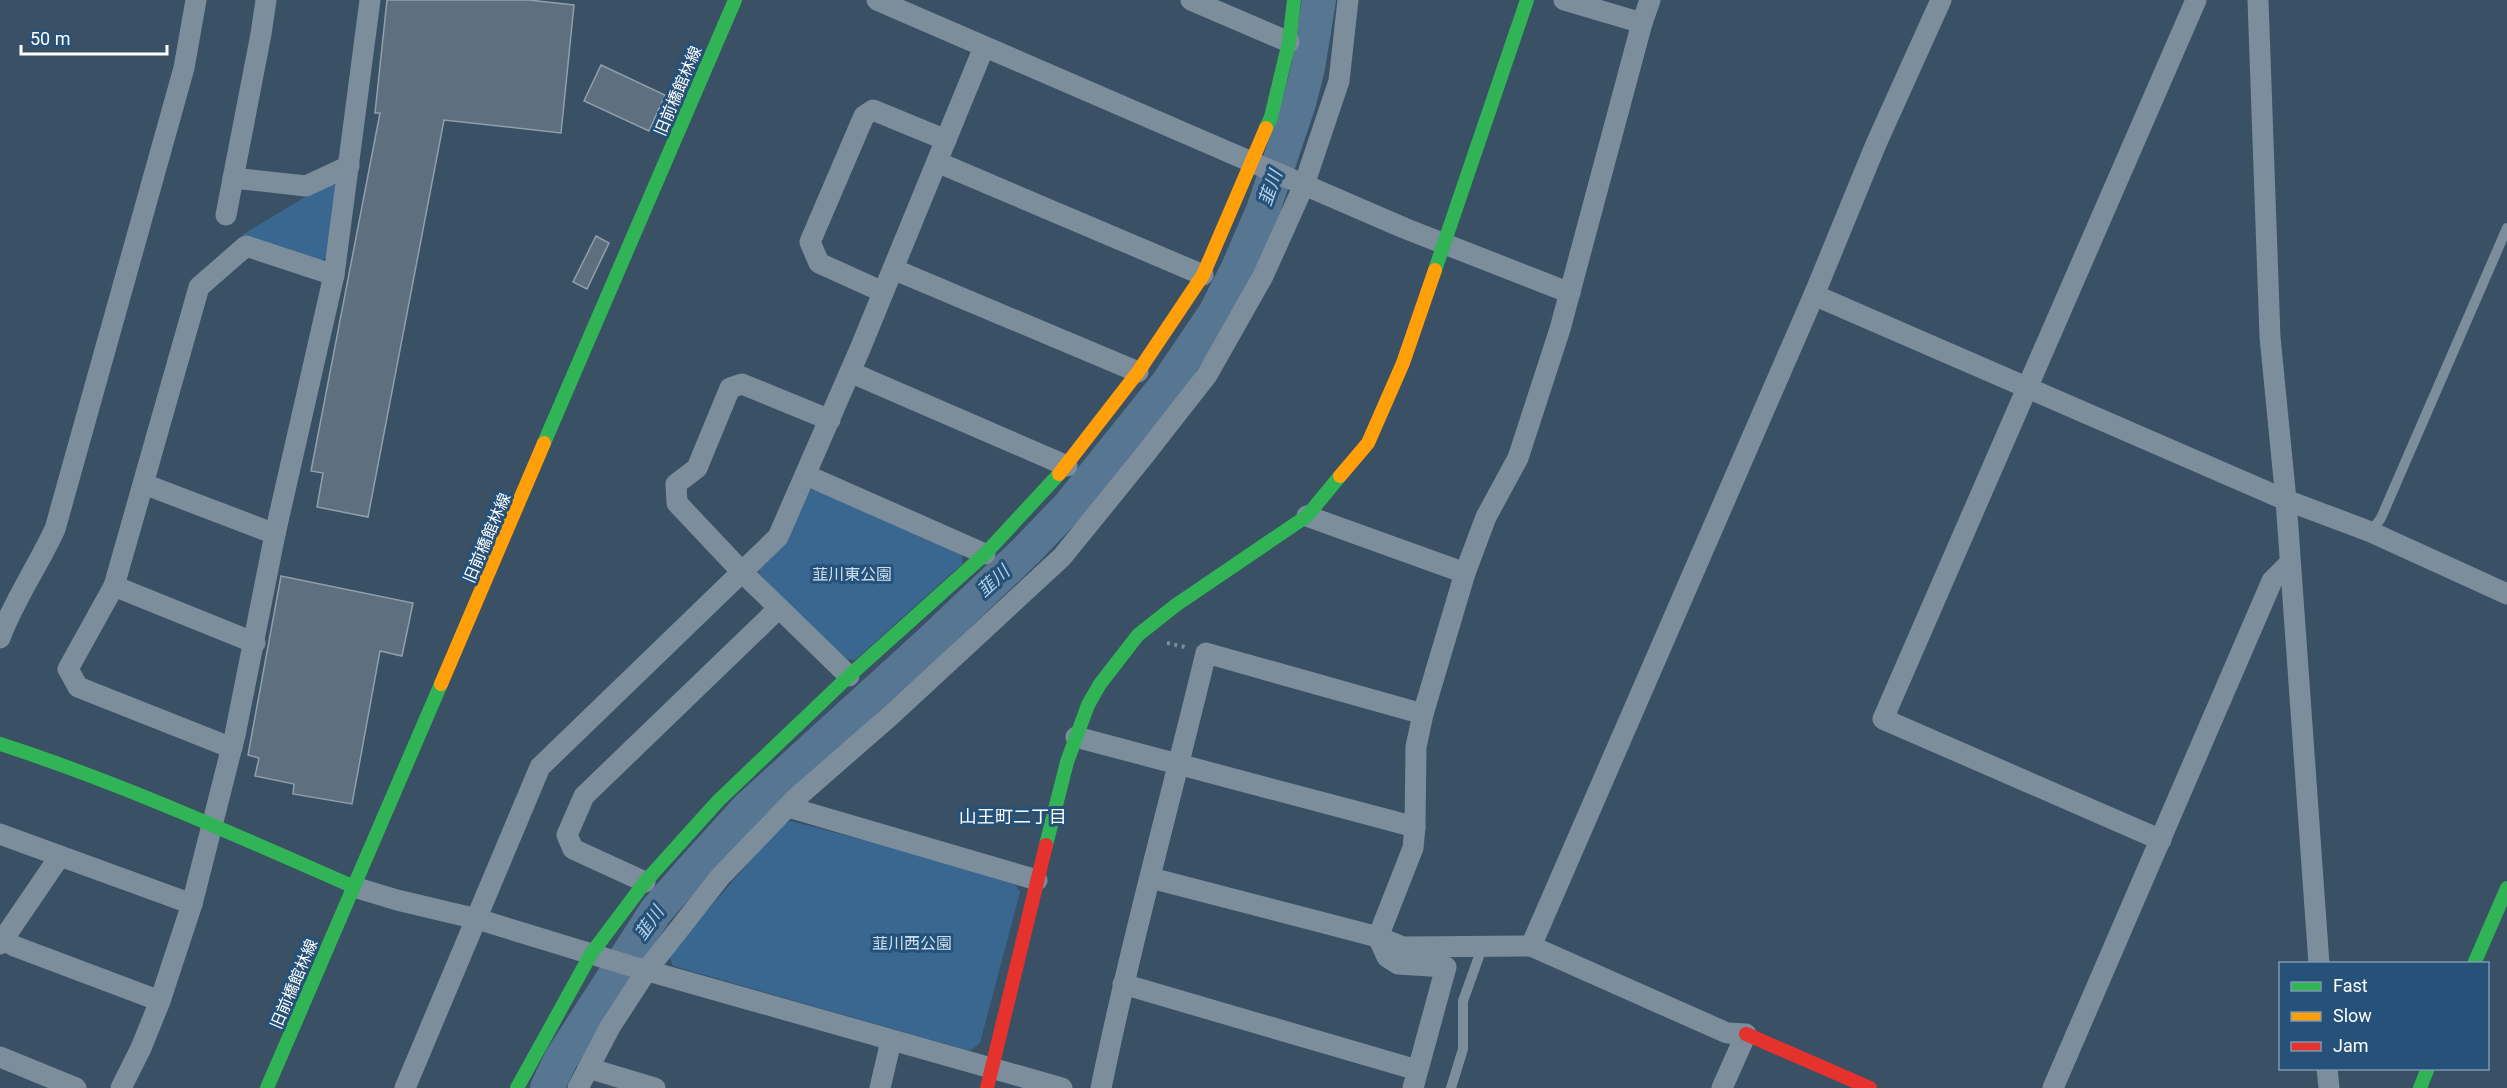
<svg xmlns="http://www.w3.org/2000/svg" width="2507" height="1088" font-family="Roboto,'Noto Sans JP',sans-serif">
<rect width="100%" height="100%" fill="#395065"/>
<g fill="#39678f">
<polygon points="330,182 337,187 329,256 320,261 242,235"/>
<polygon points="818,487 962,551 962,564 855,660 842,659 759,573 761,565 788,540 805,492"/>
<polygon points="791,821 1012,879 1020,892 980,1043 970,1051 673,966 669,955 782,824"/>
</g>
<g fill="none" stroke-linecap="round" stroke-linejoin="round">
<polyline stroke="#577692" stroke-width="34" points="547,1088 561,1059 656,911 691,871 748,808 929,643 1026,551 1070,505 1167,384 1215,313 1237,270 1263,210 1299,103 1308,68 1319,0"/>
</g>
<g fill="#5e7080" stroke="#909fab" stroke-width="1.5">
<polygon points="387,0 529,0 574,5 561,133 444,120 368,517 317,507 323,473 311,471 380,113 375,113"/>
<polygon points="601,65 665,95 649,131 584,101"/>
<polygon points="596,236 609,243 587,289 573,282"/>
<polygon points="281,576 413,603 402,656 380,651 352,804 293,794 294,784 255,776 259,758 248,755"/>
</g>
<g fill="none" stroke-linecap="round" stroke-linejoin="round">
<polyline stroke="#7c8d9c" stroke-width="4" stroke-dasharray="3 4.5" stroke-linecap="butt" points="1167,643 1189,648"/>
<g stroke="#7c8d9c" stroke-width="10">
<polyline points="2371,532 2381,518 2507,228"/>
<polyline points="1451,1088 1463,1049 1463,1001 1482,948"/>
</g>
<g stroke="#7c8d9c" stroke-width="21">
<polyline points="877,0 1404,228 1570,293"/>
<polyline points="1191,0 1289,42"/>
<polyline points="1564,0 1642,23"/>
<polyline points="2258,0 2270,337 2286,500 2319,964"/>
<polyline points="937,162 1203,275"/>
<polyline points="233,178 306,186 349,166"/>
<polyline points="226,215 261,34 266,0"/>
<polyline points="893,269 1138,372"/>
<polyline points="883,292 819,263 810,242 864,116 873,110 946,140"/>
<polyline points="1814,295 2286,500 2371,532 2507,594"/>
<polyline points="850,372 1067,466"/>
<polyline points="830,420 742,384 730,388 697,468 676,484 677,503 743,573 849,676"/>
<polyline points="806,475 985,554"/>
<polyline points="144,484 275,534"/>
<polyline points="1307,516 1465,573"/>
<polyline points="114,586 255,643"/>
<path d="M 0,638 C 14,600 38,566 55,529 L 184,68 L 196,0"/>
<polyline points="1076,737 1415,827"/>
<polyline points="232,748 78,687 68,669 114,586 199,287 246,246 334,275"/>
<polyline points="788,807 1037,880"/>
<polyline points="0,834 192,904"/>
<polyline points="2161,840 1883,719 2196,0"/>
<polyline points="1151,878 1378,937 1403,947 1531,946 1727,1033 1746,1034 1722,1088"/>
<polyline points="645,882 573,849 567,835 584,796 779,608"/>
<polyline points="354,887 397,900 477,919 634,967 1062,1088"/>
<polyline points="3,939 14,946 160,1001"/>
<polyline points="0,944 60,856"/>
<polyline points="1531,946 1814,295 1876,144 1941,0"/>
<polyline points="1123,984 1417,1070"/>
<polyline points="0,1057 76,1088"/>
<polyline points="588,1068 655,1088"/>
<polyline points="2327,1068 2329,1088"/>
<polyline points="121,1088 141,1048 160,1001 192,904 235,735 275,534 334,275 370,0"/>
<polyline points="405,1088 540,767 778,537 860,349 984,47"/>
<polyline points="578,1088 610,1027 647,970 720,877 795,799 890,716 1062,557 1143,457 1207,375 1263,276 1304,185 1339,81 1348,0"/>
<polyline points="880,1088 891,1041"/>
<path d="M 1101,1088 C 1131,942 1171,798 1206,653 L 1423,714"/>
<polyline points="1413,1088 1446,967 1398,964 1387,957 1378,937 1413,848 1415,827 1416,747 1423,714 1465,573 1486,517 1518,458 1560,329 1642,23 1650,0"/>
<polyline points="2053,1088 2272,581 2289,564"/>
</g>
<g stroke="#30b455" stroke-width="14">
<polyline points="1266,128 1271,117 1289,42 1294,0"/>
<polyline points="1435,270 1527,0"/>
<polyline points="544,443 735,0"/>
<path d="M 0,744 C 121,783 238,836 354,887"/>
<polyline points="1046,845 1067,762 1088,705 1100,684 1138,635 1176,605 1307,516 1340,476"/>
<polyline points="2474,964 2507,888"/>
<polyline points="267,1088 441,684"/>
<polyline points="517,1088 591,954 645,882 718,801 849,676 985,554 1059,474"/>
<polyline points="2420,1088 2428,1068"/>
</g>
<g stroke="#ff9f0a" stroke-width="14">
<polyline points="1059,474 1138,372 1203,275 1266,128"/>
<polyline points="1340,476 1368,443 1403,363 1435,270"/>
<polyline points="441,684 544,443"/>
</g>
<g stroke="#e5322d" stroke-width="14">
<polyline points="1746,1034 1870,1088"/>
<polyline points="987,1088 1046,845"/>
</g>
</g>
<g text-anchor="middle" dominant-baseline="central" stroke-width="6" stroke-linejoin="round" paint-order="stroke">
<g font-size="16" fill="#fff" stroke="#265178">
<text transform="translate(678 91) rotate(-67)">旧前橋館林線</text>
<text transform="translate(487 538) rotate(-67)">旧前橋館林線</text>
<text transform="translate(294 984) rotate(-67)">旧前橋館林線</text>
</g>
<g font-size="16" fill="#cae0f2" stroke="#265178">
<text x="852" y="574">韮川東公園</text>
<text x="912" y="943">韮川西公園</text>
</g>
<g font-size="18" font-style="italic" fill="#b2d2eb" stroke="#265178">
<text transform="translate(1270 188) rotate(-71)">韮川</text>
<text transform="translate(993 581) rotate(-43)">韮川</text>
<text transform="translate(649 923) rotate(-55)">韮川</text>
</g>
<g font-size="18" fill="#fff" stroke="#265178">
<text x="1013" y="816">山王町二丁目</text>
</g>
</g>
<rect x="2279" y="962" width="210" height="108" fill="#265178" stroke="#7d97ae" stroke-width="1.5"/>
<rect x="2291" y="982" width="30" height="9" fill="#30b455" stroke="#7d97ae" stroke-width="1.5"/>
<text x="2333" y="992" font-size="18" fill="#ffffff">Fast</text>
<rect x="2291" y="1012" width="30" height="9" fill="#ff9f0a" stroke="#7d97ae" stroke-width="1.5"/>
<text x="2333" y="1022" font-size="18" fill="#ffffff">Slow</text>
<rect x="2291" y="1042" width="30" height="9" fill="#e5322d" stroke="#7d97ae" stroke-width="1.5"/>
<text x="2333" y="1052" font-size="18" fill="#ffffff">Jam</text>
<path d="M21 45v9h146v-9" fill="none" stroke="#ffffff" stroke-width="3"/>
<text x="30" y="45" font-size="18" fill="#ffffff" stroke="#265178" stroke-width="4.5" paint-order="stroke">50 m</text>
</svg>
